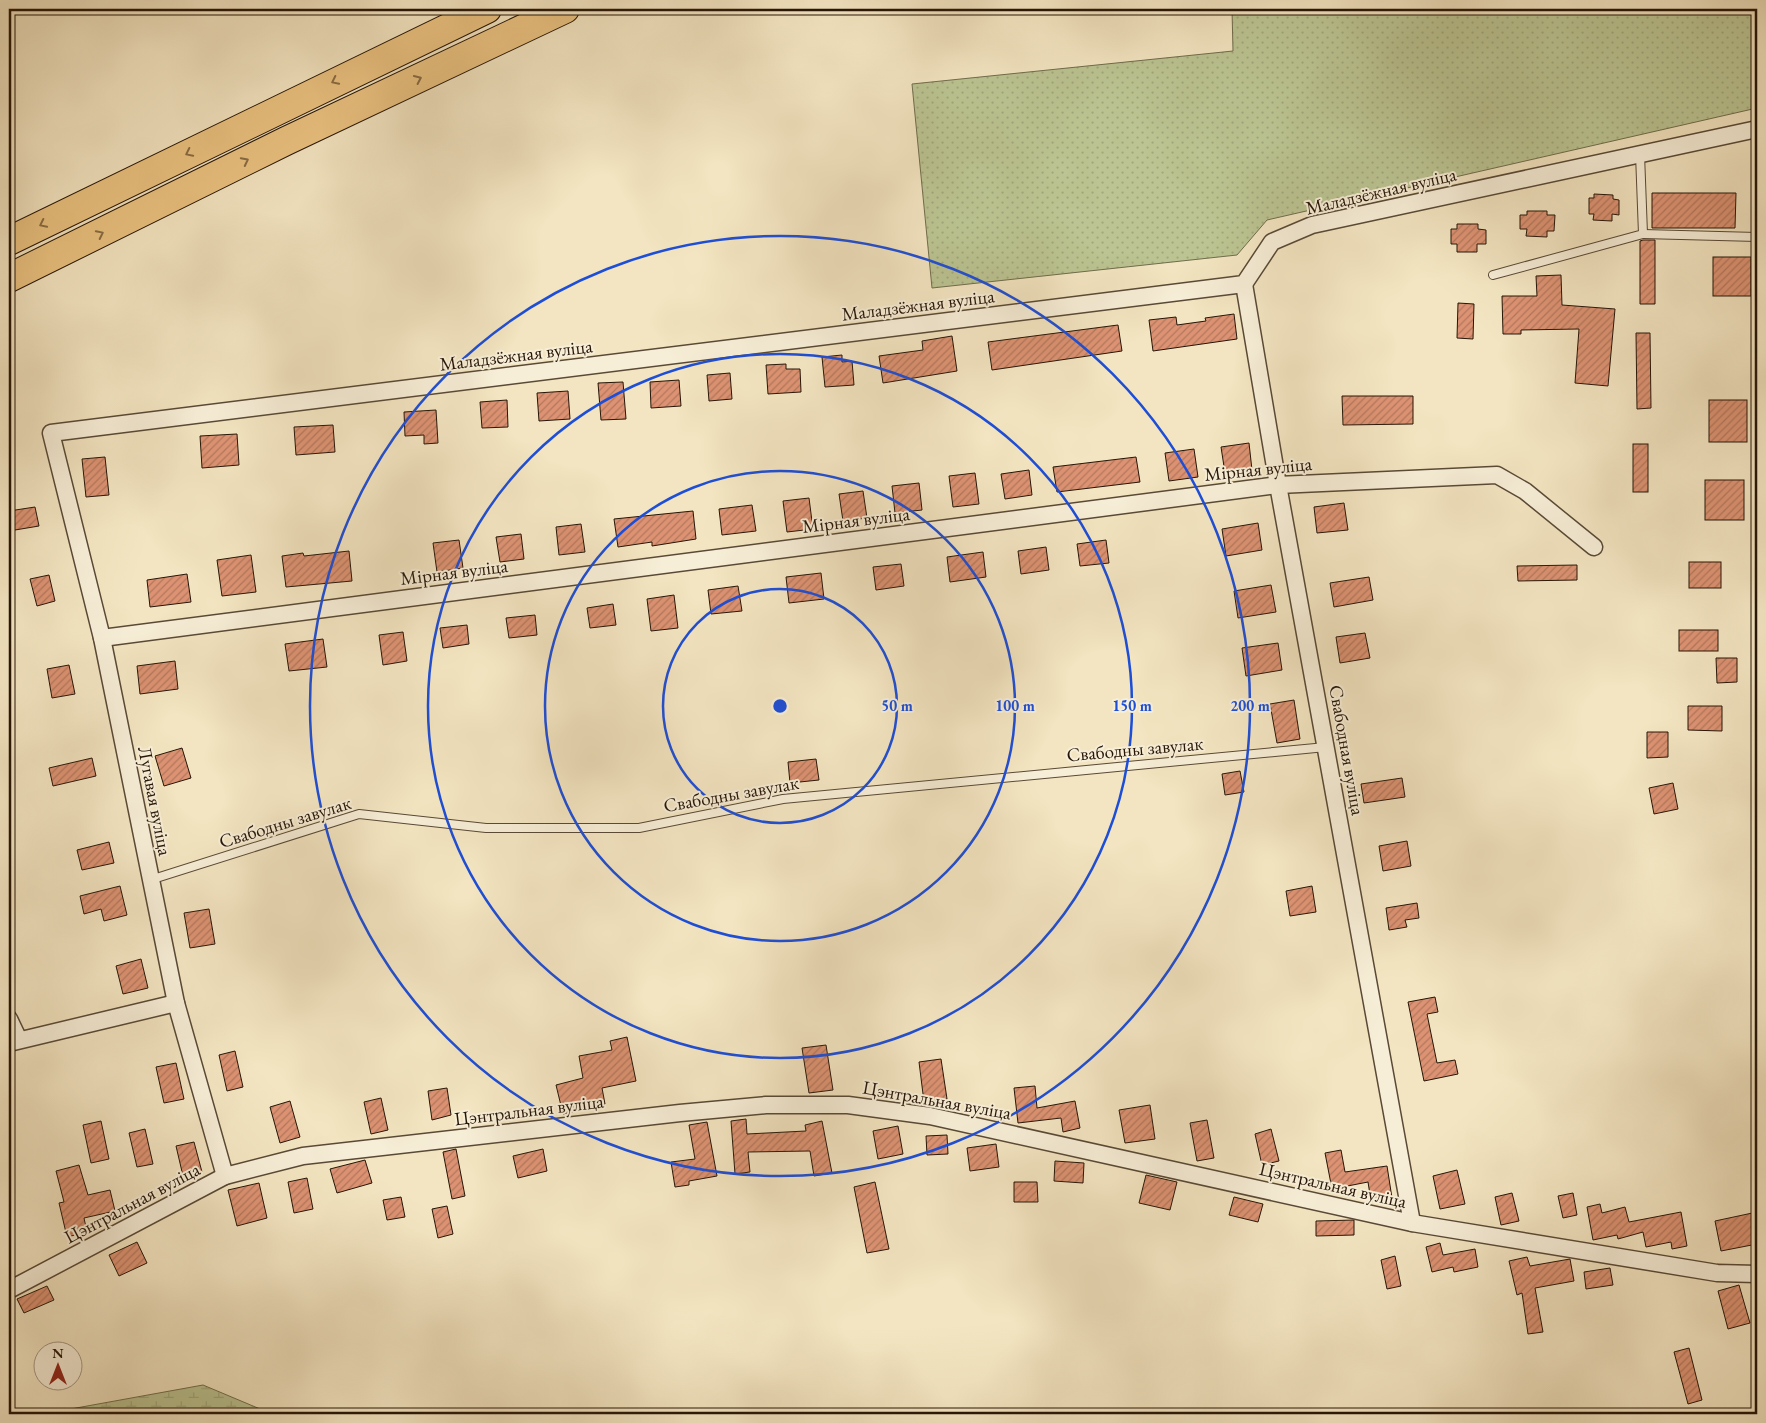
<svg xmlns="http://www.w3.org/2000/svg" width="1766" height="1423" font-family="'EB Garamond',serif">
<defs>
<pattern id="wetland-marsh" width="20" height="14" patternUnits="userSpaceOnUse" patternTransform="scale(1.25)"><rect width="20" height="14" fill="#bbc492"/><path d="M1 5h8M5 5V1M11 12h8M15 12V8" fill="none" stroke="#a1a87c"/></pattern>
<pattern id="garden-dots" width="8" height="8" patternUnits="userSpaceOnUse" patternTransform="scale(1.25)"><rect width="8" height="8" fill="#bbc492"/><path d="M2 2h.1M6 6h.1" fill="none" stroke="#a1a87c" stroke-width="1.8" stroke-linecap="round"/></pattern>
<pattern id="building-hatch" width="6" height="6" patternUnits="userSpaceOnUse" patternTransform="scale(1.25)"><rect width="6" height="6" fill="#dd9373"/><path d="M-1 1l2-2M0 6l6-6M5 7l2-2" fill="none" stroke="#b3775c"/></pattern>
</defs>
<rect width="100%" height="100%" fill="#f3e5c1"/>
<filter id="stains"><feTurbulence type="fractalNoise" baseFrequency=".004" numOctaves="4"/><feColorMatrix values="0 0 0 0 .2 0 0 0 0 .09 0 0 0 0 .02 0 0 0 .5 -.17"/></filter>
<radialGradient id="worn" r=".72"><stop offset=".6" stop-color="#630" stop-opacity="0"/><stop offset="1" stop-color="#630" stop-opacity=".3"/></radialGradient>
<polygon fill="url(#wetland-marsh)" stroke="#706c4c" points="203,1385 272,1414 43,1414"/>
<polygon fill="url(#garden-dots)" stroke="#706c4c" points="1232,9 1757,9 1757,108 1267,220 1237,255 932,288 912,84 1233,51"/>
<g fill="url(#building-hatch)" stroke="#261507">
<polygon points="1652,193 1736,193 1735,228 1652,228"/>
<polygon points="1594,194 1613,195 1613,199 1619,200 1619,215 1612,214 1612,221 1593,220 1594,214 1589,214 1589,198 1594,198"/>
<polygon points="1527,211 1547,211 1547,215 1555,215 1554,231 1547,231 1547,237 1526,236 1527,229 1520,229 1520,215 1527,215"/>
<polygon points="1457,224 1478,224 1478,229 1486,230 1486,244 1477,244 1477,252 1457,252 1457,244 1451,244 1451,229 1457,229"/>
<polygon points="1643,240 1655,240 1655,304 1640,304 1640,241"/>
<rect x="1713" y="257" width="38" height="39"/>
<polygon points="1561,275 1562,305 1615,309 1608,386 1575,383 1579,329 1521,330 1521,334 1503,334 1502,296 1537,296 1536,276"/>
<polygon points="1458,303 1474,304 1473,339 1457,338"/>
<polygon points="1234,314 1237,339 1153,351 1149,320 1176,317 1177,325 1206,321 1205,318"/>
<polygon points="1118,325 1122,351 992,370 988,342"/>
<polygon points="1636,333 1650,333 1651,408 1637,409"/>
<polygon points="952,336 957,371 883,383 879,356 923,350 922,341"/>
<polygon points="842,355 842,362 852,361 854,385 825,387 822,357"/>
<polygon points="786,364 786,369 800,369 801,392 768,394 766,365"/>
<polygon points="730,373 732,399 709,401 707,375"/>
<polygon points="679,380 681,406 651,408 650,382"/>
<polygon points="623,382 626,419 601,420 598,383"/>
<polygon points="568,391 570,419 539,421 537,393"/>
<polygon points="1342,396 1413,396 1413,424 1343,425"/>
<polygon points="507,400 508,427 482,428 480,402"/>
<rect x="1709" y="400" width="38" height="42"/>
<polygon points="436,410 438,443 424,444 424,435 405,436 404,412"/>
<polygon points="333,425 335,452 296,455 294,427"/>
<polygon points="237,434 239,465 202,468 200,436"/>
<polygon points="1249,443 1252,470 1225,473 1221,447"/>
<rect x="1633" y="444" width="15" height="48"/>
<polygon points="1194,449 1198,477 1169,481 1165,453"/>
<polygon points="105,457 109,495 86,497 82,459"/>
<polygon points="1136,457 1140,482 1057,492 1053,467"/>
<polygon points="1029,470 1032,495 1005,499 1001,474"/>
<polygon points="975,473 979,504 953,507 949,476"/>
<rect x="1705" y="480" width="39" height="40"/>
<polygon points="919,483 922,510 895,513 892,486"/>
<polygon points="863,491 867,518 843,521 839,494"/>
<polygon points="809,498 813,529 787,532 783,501"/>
<polygon points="1344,503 1348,530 1317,533 1314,507"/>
<polygon points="752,505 756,531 722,535 719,509"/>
<polygon points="35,507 39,526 9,531 9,511"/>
<polygon points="693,511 696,539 652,546 652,542 618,547 614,519"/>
<polygon points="1258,523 1262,550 1226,556 1222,529"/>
<polygon points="581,524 585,552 559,555 556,527"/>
<polygon points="521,534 524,559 500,562 496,537"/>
<polygon points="459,540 463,568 437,572 433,543"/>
<polygon points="1106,540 1109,563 1080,566 1077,544"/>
<polygon points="1046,547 1049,570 1021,574 1018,551"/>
<polygon points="349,551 352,581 286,587 282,556 303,553 304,556"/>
<polygon points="983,552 986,577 950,582 947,557"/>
<polygon points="251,555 256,592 222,596 217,560"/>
<rect x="1689" y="562" width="32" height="26"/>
<polygon points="901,564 904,586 876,590 873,567"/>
<polygon points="1577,565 1577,580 1518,581 1517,566"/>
<polygon points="821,573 824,599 789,603 786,577"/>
<polygon points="187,574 191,602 150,607 147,580"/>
<polygon points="49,575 55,601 37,606 30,579"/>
<polygon points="1369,577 1373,600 1334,607 1330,583"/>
<polygon points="1271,585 1276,612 1238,618 1234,591"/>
<polygon points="738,586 742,611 711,614 708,590"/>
<polygon points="674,595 678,628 651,631 647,599"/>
<polygon points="613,604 616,625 590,628 587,608"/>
<polygon points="535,615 537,635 509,638 506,618"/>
<polygon points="467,625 469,644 443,648 440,628"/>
<rect x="1679" y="630" width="39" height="21"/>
<polygon points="403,632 407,661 383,665 379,635"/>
<polygon points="1365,633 1370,658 1340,663 1336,637"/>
<polygon points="323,639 327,667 289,671 285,644"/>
<polygon points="1278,643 1282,670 1246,676 1242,648"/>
<polygon points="1716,658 1737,658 1737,682 1717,683"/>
<polygon points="175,661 178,689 140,694 137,666"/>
<polygon points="69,665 75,694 52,698 47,669"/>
<polygon points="1294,700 1300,739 1277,743 1270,704"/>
<polygon points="1688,706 1722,706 1722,731 1688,730"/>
<polygon points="1647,732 1668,732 1668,757 1647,758"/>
<polygon points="182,748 191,778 164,786 155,756"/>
<polygon points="92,758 96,776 53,786 49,768"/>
<polygon points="816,759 819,780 790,783 788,762"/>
<polygon points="1240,771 1244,792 1225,795 1222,774"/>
<polygon points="1402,778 1405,797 1364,803 1361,784"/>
<polygon points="1673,783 1678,809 1654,814 1649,788"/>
<polygon points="1407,841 1411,866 1383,871 1379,846"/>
<polygon points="109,842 114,863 82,870 77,850"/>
<polygon points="120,886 127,915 104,921 101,909 84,914 80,896"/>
<polygon points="1312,886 1316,912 1290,916 1286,891"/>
<polygon points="1417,903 1419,918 1405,920 1407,927 1389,930 1386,908"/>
<polygon points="209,909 215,944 190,948 184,913"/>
<polygon points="141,959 148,988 123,994 116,966"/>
<polygon points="1435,997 1438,1012 1427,1014 1437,1063 1455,1060 1458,1074 1424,1081 1408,1002"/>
<polygon points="627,1037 636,1081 602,1088 605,1104 563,1114 556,1085 583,1078 579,1056 612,1050 610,1041"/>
<polygon points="826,1045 833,1090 809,1093 802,1048"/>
<polygon points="235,1051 243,1087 227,1091 219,1055"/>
<polygon points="941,1059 947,1099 924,1102 919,1062"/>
<polygon points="176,1063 184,1099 164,1103 156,1067"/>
<polygon points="1035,1086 1037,1108 1075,1101 1080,1128 1063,1132 1061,1118 1018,1123 1014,1088"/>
<polygon points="447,1088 451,1115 432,1120 428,1091"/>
<polygon points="381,1098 388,1130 371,1134 364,1102"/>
<polygon points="290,1101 300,1137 280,1143 270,1107"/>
<polygon points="1150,1105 1155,1139 1125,1143 1119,1110"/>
<polygon points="746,1119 747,1134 806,1131 805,1125 822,1121 832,1173 814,1176 810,1151 748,1152 750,1172 735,1174 731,1121"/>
<polygon points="1207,1120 1214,1158 1197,1161 1190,1123"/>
<polygon points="101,1121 109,1159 91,1163 83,1125"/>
<polygon points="707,1122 717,1176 689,1181 689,1185 675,1187 671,1162 695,1159 689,1125"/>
<polygon points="898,1126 903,1154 878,1159 873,1131"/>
<polygon points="145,1129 153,1164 137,1167 129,1133"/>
<polygon points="1271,1129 1279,1161 1262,1165 1255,1134"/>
<polygon points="947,1135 948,1154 927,1155 926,1136"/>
<polygon points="194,1142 202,1172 183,1176 176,1146"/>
<polygon points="996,1144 999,1167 970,1171 967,1148"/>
<polygon points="456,1149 465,1196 452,1199 443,1152"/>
<polygon points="543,1149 547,1171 518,1178 513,1156"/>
<polygon points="1341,1150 1345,1172 1387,1166 1392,1198 1371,1201 1368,1182 1332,1189 1325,1153"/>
<polygon points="365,1160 372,1183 337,1193 330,1169"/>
<polygon points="1055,1161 1084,1163 1083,1183 1054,1181"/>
<polygon points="79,1165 88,1195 110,1190 115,1211 84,1218 87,1232 67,1237 59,1203 64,1202 56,1171"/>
<polygon points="1457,1170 1465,1204 1440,1209 1433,1176"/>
<polygon points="1146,1175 1177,1182 1170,1210 1139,1203"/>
<polygon points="307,1178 313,1209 294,1213 288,1182"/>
<polygon points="875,1182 889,1249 867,1253 854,1187"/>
<polygon points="1014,1182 1037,1182 1038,1202 1014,1202"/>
<polygon points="259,1183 267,1218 237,1226 228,1190"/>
<polygon points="1512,1193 1519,1221 1501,1225 1495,1197"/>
<polygon points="1573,1193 1577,1215 1563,1218 1558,1196"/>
<polygon points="401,1197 405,1217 387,1220 383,1200"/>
<polygon points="1234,1197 1263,1204 1258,1222 1229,1215"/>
<polygon points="1600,1204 1602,1213 1625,1207 1629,1222 1681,1212 1687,1246 1672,1249 1671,1242 1646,1247 1643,1232 1618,1239 1617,1235 1593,1240 1587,1207"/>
<polygon points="447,1206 453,1234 438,1238 432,1209"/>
<polygon points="1757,1212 1757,1244 1721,1251 1715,1221"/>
<polygon points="1354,1220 1354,1235 1316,1236 1316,1221"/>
<polygon points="137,1242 147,1263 119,1276 109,1255"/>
<polygon points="1440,1243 1443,1255 1475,1249 1478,1267 1454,1272 1453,1267 1432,1272 1426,1247"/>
<polygon points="1395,1256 1401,1286 1387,1289 1381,1260"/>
<polygon points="1527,1257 1530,1266 1570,1259 1574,1281 1535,1288 1543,1332 1528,1334 1522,1293 1517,1295 1509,1261"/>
<polygon points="1610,1268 1613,1285 1586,1289 1584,1272"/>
<polygon points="1739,1285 1750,1323 1728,1329 1718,1291"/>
<polygon points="47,1286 54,1300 24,1313 17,1299"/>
<polygon points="1689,1348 1702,1400 1688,1404 1674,1352"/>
</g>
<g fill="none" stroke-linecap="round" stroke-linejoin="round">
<g stroke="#594936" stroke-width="10">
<g id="lane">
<polyline points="1643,234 1757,237"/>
<polyline points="1493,275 1643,234 1640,154"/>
<polyline points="150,880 359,814 486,828 639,828 783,799 1326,747"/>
</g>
</g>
<g stroke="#594936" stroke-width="19">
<g id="street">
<polyline points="1244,284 1278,485 1412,1223"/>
<polyline points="102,638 1278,485 1497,475 1525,491 1594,547"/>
<polyline points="9,1019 19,1040"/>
<polyline points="9,1043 176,1003"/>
<polyline points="225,1176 176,1003 102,638 51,433 1244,284 1272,242 1312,225 1757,129"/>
<polyline points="9,1290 225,1176 303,1156 680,1113 766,1105 848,1105 930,1116 1412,1223 1717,1273 1757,1274"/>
</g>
</g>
<g stroke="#261507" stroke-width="30">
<g id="highway">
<polyline points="9,241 487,9"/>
<polyline points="9,278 286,141 565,9"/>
</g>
</g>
<use href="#lane" stroke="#f7eed7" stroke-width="8"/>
<use href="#street" stroke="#f7eed7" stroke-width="16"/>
<use href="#highway" stroke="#eac280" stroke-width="28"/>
</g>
<defs><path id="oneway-chevron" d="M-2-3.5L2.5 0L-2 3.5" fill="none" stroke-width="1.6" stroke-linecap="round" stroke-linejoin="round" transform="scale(1.25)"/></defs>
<g stroke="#886c44">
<use href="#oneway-chevron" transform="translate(418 79) rotate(-25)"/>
<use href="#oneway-chevron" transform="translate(335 81) rotate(154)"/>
<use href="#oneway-chevron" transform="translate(189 153) rotate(154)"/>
<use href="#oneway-chevron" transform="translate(245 161) rotate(-27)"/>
<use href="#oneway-chevron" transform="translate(43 224) rotate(154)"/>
<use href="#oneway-chevron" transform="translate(100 234) rotate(-26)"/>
</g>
<g fill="none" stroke="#1d4ed8" stroke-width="2.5">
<circle cx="780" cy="706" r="117"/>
<circle cx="780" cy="706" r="235"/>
<circle cx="780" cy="706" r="352"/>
<circle cx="780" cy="706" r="470"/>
</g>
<g text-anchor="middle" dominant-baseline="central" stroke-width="4" stroke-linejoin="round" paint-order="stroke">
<g font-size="19" fill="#261507" stroke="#f7eed7">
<text transform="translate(1381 191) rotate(-13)">Маладзёжная вуліца</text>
<text transform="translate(918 305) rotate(-7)">Маладзёжная вуліца</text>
<text transform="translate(516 355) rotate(-7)">Маладзёжная вуліца</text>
<text transform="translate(1258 469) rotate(-6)">Мірная вуліца</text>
<text transform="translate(856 520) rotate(-7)">Мірная вуліца</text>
<text transform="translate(454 572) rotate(-7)">Мірная вуліца</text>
<text transform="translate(1135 749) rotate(-5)">Свабодны завулак</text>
<text transform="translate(1347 750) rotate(80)">Свабодная вуліца</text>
<text transform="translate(731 794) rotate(-10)">Свабодны завулак</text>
<text transform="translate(155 801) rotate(79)">Лугавая вуліца</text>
<text transform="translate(285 822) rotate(-17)">Свабодны завулак</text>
<text transform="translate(937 1100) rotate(10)">Цэнтральная вуліца</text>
<text transform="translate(529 1110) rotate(-7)">Цэнтральная вуліца</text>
<text transform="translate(1333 1185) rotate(13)">Цэнтральная вуліца</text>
<text transform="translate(132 1203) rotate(-28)">Цэнтральная вуліца</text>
</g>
</g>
<circle cx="780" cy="706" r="8" fill="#1d4ed8" stroke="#f7eed7" stroke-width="2.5"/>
<g font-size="15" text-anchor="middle" font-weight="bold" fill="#1d4ed8" stroke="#f7eed7" stroke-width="4" stroke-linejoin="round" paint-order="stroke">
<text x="897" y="711">50 m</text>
<text x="1015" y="711">100 m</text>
<text x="1132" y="711">150 m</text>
<text x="1250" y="711">200 m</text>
</g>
<rect width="1766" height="1423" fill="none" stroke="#f3e5c1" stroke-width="30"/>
<rect x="10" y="10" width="1746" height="1403" fill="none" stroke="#261507" stroke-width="2.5"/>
<rect x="15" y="15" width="1736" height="1393" fill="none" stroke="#261507"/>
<g transform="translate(58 1366)"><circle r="24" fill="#f7eed7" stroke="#a39784"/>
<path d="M0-4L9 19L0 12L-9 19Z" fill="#8f2418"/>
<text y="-8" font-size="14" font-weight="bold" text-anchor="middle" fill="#261507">N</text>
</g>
<rect width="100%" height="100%" filter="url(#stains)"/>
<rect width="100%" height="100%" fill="url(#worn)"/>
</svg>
